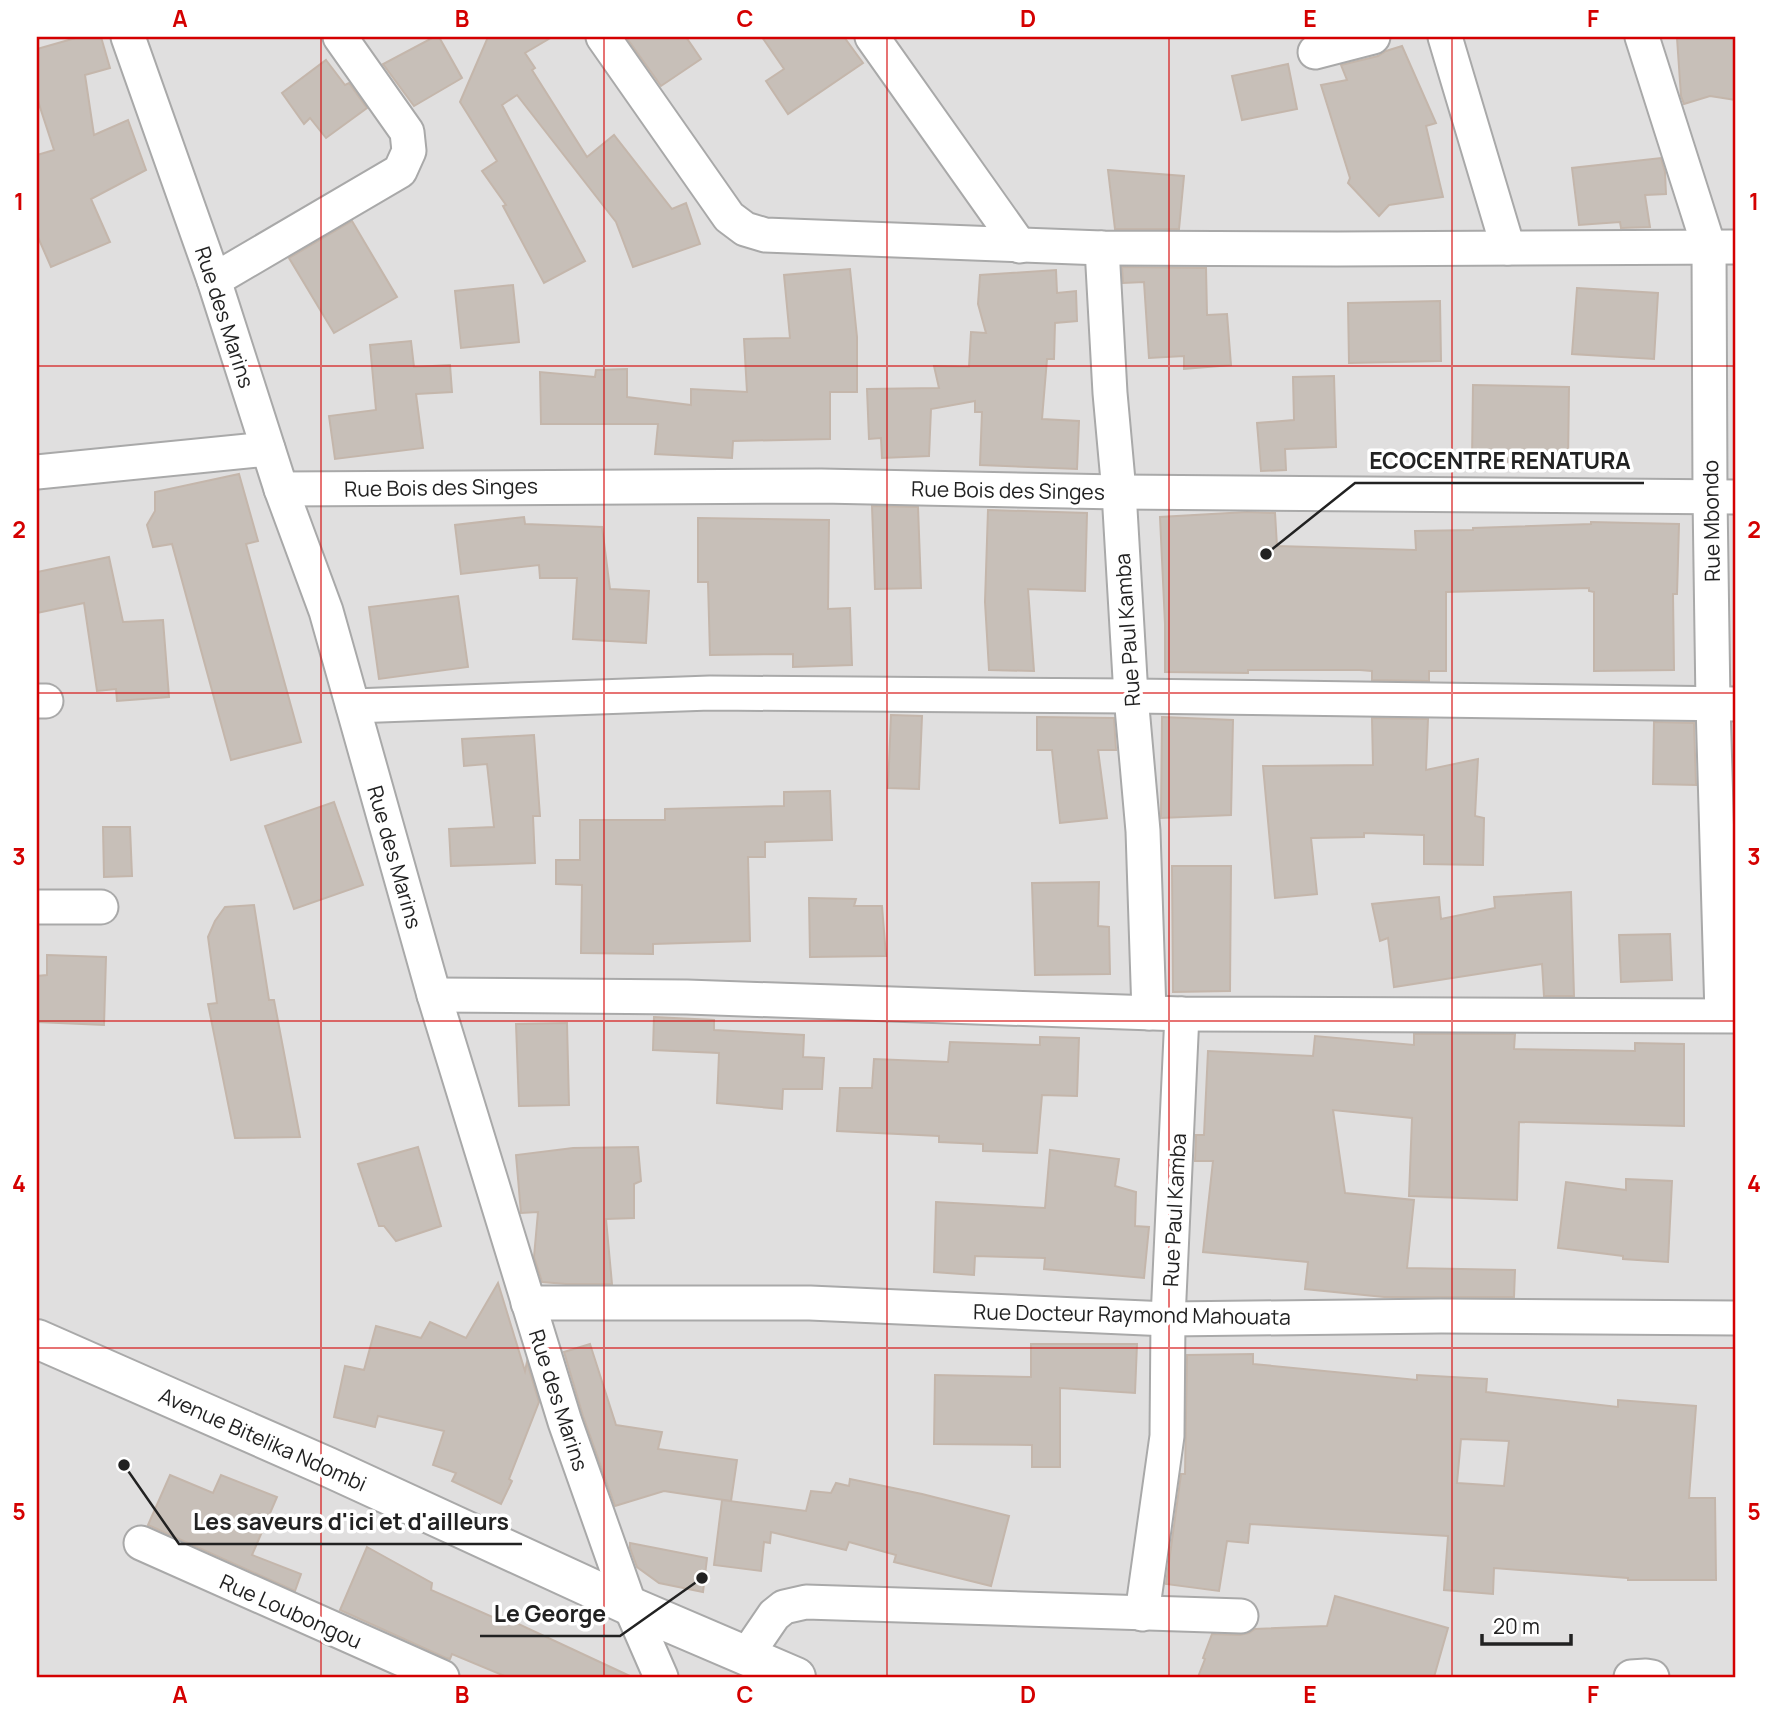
<svg xmlns="http://www.w3.org/2000/svg" width="1773" height="1714" font-family="Manrope,sans-serif">
<rect width="100%" height="100%" fill="#f2efe9"/>
<rect fill="#e0dfdf" x="37" y="37" width="1699" height="1640"/>
<g fill="#c7bfb8" stroke="#c4b6ab" stroke-width="2" fill-rule="evenodd">
<polygon points="79,37 101,37 110,68 85,75 94,135 128,120 146,170 91,199 110,242 51,267 37,235 37,155 54,150 37,98 37,49"/>
<polygon points="434,37 439,37 462,78 414,106 383,64"/>
<polygon points="488,37 552,37 525,53 535,68 532,70 587,157 614,135 672,209 686,203 700,244 633,267 616,222 517,95 502,105 585,261 544,283 503,206 506,205 482,171 497,161 460,102"/>
<polygon points="626,37 686,37 701,59 661,86"/>
<polygon points="762,37 844,37 863,63 788,114 766,81 784,69"/>
<polygon points="1691,37 1734,37 1736,100 1710,96 1684,104 1681,96 1677,38"/>
<polygon points="1402,46 1436,123 1426,126 1443,197 1389,205 1379,216 1348,183 1350,178 1321,85 1347,80 1341,65 1378,56 1386,51"/>
<polygon points="326,60 345,85 349,83 367,108 326,138 310,118 304,124 282,93"/>
<polygon points="1288,64 1297,109 1242,120 1232,76"/>
<polygon points="1661,158 1665,172 1666,194 1645,195 1650,227 1621,228 1620,222 1579,225 1572,168"/>
<polygon points="1108,170 1184,176 1179,229 1115,229"/>
<polygon points="352,221 397,297 334,333 289,258"/>
<polygon points="1122,267 1206,268 1207,315 1227,314 1231,365 1184,369 1184,356 1149,358 1144,282 1123,283"/>
<polygon points="850,269 857,337 857,392 830,392 830,439 733,441 732,458 655,454 658,424 541,424 540,372 595,377 596,370 627,369 627,397 691,405 691,389 747,392 744,339 790,338 784,275"/>
<polygon points="1056,270 1057,293 1076,291 1077,321 1055,323 1054,359 1047,359 1042,419 1079,421 1077,469 980,465 982,412 975,412 975,401 931,409 929,456 882,458 881,438 869,439 867,389 939,388 934,366 969,367 971,332 986,333 978,304 980,275"/>
<polygon points="513,285 519,342 461,348 455,291"/>
<polygon points="1577,288 1658,293 1654,359 1572,354"/>
<polygon points="1440,301 1441,361 1349,363 1348,303"/>
<polygon points="411,341 414,367 450,365 452,392 416,394 423,448 335,459 329,416 376,410 370,345"/>
<polygon points="1334,376 1336,447 1285,449 1286,470 1261,471 1257,423 1294,420 1293,377"/>
<polygon points="1473,385 1569,387 1568,463 1472,461"/>
<polygon points="239,474 258,541 246,544 301,742 231,760 172,544 153,547 147,525 155,511 155,492"/>
<polygon points="872,506 918,507 921,588 875,589"/>
<polygon points="988,510 1087,513 1085,591 1028,589 1034,671 989,670 985,602"/>
<polygon points="1247,512 1275,513 1277,546 1416,550 1415,531 1473,530 1473,528 1591,524 1591,522 1679,524 1677,594 1673,594 1674,670 1594,671 1594,592 1589,591 1589,588 1446,592 1446,671 1429,671 1429,681 1372,680 1372,671 1360,670 1248,670 1248,673 1165,672 1165,624 1160,517"/>
<polygon points="524,517 525,524 602,527 610,589 649,591 646,643 573,639 577,578 540,578 539,565 461,574 455,525"/>
<polygon points="698,518 829,520 828,609 850,608 852,665 793,667 793,654 710,655 708,582 698,582"/>
<polygon points="109,557 123,622 163,620 169,697 117,701 116,689 97,691 84,603 37,613 37,572"/>
<polygon points="458,596 468,667 379,679 369,607"/>
<polygon points="891,715 922,716 919,789 888,788"/>
<polygon points="1037,717 1114,718 1116,750 1098,750 1107,818 1060,823 1052,750 1037,750"/>
<polygon points="1162,717 1233,720 1231,815 1161,818"/>
<polygon points="1372,718 1428,719 1426,770 1478,759 1475,816 1484,818 1483,865 1424,864 1424,835 1364,833 1364,837 1311,838 1317,894 1275,898 1263,766 1373,765"/>
<polygon points="1654,722 1694,723 1696,785 1653,784"/>
<polygon points="534,735 540,816 533,816 535,863 451,866 449,829 494,827 487,764 464,766 462,739"/>
<polygon points="830,791 832,840 765,842 765,857 748,857 750,941 653,944 653,954 581,953 582,885 556,884 556,860 580,860 580,820 665,820 665,809 784,806 784,792"/>
<polygon points="334,802 363,885 294,909 265,826"/>
<polygon points="103,827 130,827 132,876 104,877"/>
<polygon points="1172,866 1231,866 1230,991 1173,992"/>
<polygon points="1099,882 1098,926 1109,927 1110,974 1035,975 1032,883"/>
<polygon points="1571,892 1574,996 1544,996 1542,964 1394,987 1388,938 1380,941 1372,904 1439,897 1441,919 1495,908 1494,897"/>
<polygon points="809,898 856,899 854,906 882,906 886,956 810,957"/>
<polygon points="254,905 269,1000 274,1000 300,1137 235,1138 208,1004 217,1003 208,937 215,921 225,907"/>
<polygon points="1670,934 1672,980 1621,982 1619,935"/>
<polygon points="47,955 106,957 104,1025 37,1022 37,976 47,975"/>
<polygon points="654,1017 714,1020 714,1030 804,1035 803,1057 824,1058 822,1089 783,1089 782,1109 717,1103 719,1053 653,1050"/>
<polygon points="567,1023 569,1105 519,1106 516,1024"/>
<polygon points="1414,1034 1515,1034 1514,1049 1635,1051 1635,1043 1684,1044 1684,1126 1519,1122 1517,1200 1409,1196 1412,1118 1333,1110 1345,1193 1414,1200 1407,1268 1515,1270 1514,1297 1384,1297 1305,1289 1308,1262 1203,1252 1213,1161 1195,1161 1196,1135 1204,1135 1208,1051 1313,1056 1315,1036 1414,1045"/>
<polygon points="1040,1037 1079,1038 1077,1096 1042,1095 1037,1153 983,1151 983,1144 939,1142 939,1136 837,1131 840,1088 872,1088 874,1059 948,1062 950,1042 1040,1045"/>
<polygon points="418,1147 441,1226 396,1241 384,1226 379,1226 358,1164"/>
<polygon points="638,1147 641,1181 634,1184 634,1218 606,1219 612,1284 566,1284 542,1282 534,1257 538,1212 521,1213 516,1155 573,1148"/>
<polygon points="1050,1150 1119,1159 1115,1186 1136,1192 1135,1226 1149,1227 1144,1278 1044,1269 1045,1258 975,1256 974,1275 934,1272 936,1202 1045,1208"/>
<polygon points="1626,1179 1672,1181 1668,1262 1623,1259 1623,1256 1558,1248 1566,1182 1626,1190"/>
<polygon points="498,1283 525,1371 527,1362 539,1402 509,1479 512,1481 501,1504 452,1481 456,1473 433,1465 444,1431 378,1416 375,1427 334,1417 345,1366 364,1370 376,1326 421,1338 430,1322 466,1338"/>
<polygon points="590,1344 616,1425 662,1432 658,1449 737,1460 731,1501 664,1491 615,1506 583,1416 564,1352"/>
<polygon points="1031,1344 1137,1344 1135,1393 1060,1388 1060,1467 1032,1467 1032,1445 934,1444 935,1375 1031,1377"/>
<path d="M 1253,1354 L 1253,1364 L 1417,1380 L 1417,1375 L 1487,1379 L 1486,1392 L 1618,1407 L 1618,1400 L 1696,1406 L 1689,1498 L 1715,1498 L 1716,1580 L 1628,1580 L 1628,1578 L 1494,1568 L 1493,1594 L 1444,1590 L 1448,1536 L 1250,1524 L 1248,1543 L 1227,1541 L 1219,1591 L 1166,1584 L 1181,1474 L 1185,1474 L 1187,1355 ZM 1461,1439 L 1509,1441 L 1504,1486 L 1457,1483 Z"/>
<polygon points="170,1475 213,1493 221,1475 277,1497 252,1555 301,1574 295,1591 148,1525"/>
<polygon points="850,1479 922,1494 1009,1516 991,1586 894,1562 896,1555 849,1542 846,1550 771,1532 770,1543 764,1542 761,1571 714,1565 722,1500 806,1511 811,1491 831,1493 836,1483 849,1486"/>
<polygon points="630,1543 707,1558 703,1592 659,1583 637,1567 630,1548"/>
<polygon points="367,1547 432,1583 431,1590 497,1619 499,1615 632,1677 507,1677 452,1654 450,1659 446,1658 340,1610"/>
<polygon points="1335,1596 1448,1628 1434,1677 1198,1677 1205,1659 1203,1658 1212,1634 1240,1635 1249,1633 1255,1629 1327,1626"/>
</g>
<g fill="none" stroke-linecap="round" stroke-linejoin="round">
<g stroke="#a9a9a9" stroke-width="37">
<g id="minor">
<polyline points="128,37 214,280 281,489 326,611 434,995 565,1422 630,1606 661,1677"/>
<polyline points="603,37 729,217 745,229 765,235 1102,248 1337,249 1736,247"/>
<polyline points="872,37 1020,246"/>
<polyline points="1445,37 1508,248"/>
<polyline points="1642,37 1709,247 1710,497 1713,704 1722,1015"/>
<polyline points="1315,52 1373,37"/>
<polyline points="1102,248 1110,393 1119,492 1131,696 1143,831 1149,1013"/>
<polyline points="214,280 400,171 409,151 407,132 340,37"/>
<polyline points="37,472 268,449"/>
<polyline points="281,489 821,486 1119,492 1736,497"/>
<polyline points="37,701 46,701"/>
<polyline points="353,706 710,693 1131,696 1736,704"/>
<polyline points="37,907 101,907"/>
<polyline points="434,995 687,997 1182,1014 1736,1016"/>
<polyline points="528,1303 810,1303 1168,1319 1441,1316 1736,1318"/>
<polyline points="141,1543 442,1677"/>
<polyline points="1142,1614 1167,1436 1168,1319 1182,1014"/>
<polyline points="746,1656 774,1615 784,1607 806,1602 1241,1616"/>
<polyline points="1631,1677 1646,1676 1652,1677"/>
</g>
</g>
<g stroke="#a9a9a9" stroke-width="42">
<polyline id="tertiary" points="37,1339 328,1467 630,1606 796,1677"/>
</g>
<use href="#minor" stroke="#fff" stroke-width="33"/>
<use href="#tertiary" stroke="#fff" stroke-width="38"/>
</g>
<path fill="none" stroke="#d40000" stroke-width="2" stroke-opacity="0.55" d="M 321,37 L 321,1677M 604,37 L 604,1677M 887,37 L 887,1677M 1169,37 L 1169,1677M 1452,37 L 1452,1677M 37,366 L 1736,366M 37,693 L 1736,693M 37,1021 L 1736,1021M 37,1348 L 1736,1348"/>
<g text-anchor="middle" dominant-baseline="central" stroke-width="7" stroke-linejoin="round" paint-order="stroke">
<g font-size="21" fill="#222" stroke="#fff">
<text transform="translate(225 317) rotate(72)">Rue des Marins</text>
<text transform="translate(441 487) rotate(-1)">Rue Bois des Singes</text>
<text transform="translate(1008 490) rotate(1)">Rue Bois des Singes</text>
<text transform="translate(1711 521) rotate(-91)">Rue Mbondo</text>
<text transform="translate(1127 630) rotate(-94)">Rue Paul Kamba</text>
<text transform="translate(395 857) rotate(74)">Rue des Marins</text>
<text transform="translate(1174 1210) rotate(-87)">Rue Paul Kamba</text>
<text transform="translate(1132 1314) rotate(1)">Rue Docteur Raymond Mahouata</text>
<text transform="translate(559 1400) rotate(72)">Rue des Marins</text>
<text transform="translate(263 1439) rotate(24)">Avenue Bitelika Ndombi</text>
<text transform="translate(291 1611) rotate(24)">Rue Loubongou</text>
</g>
</g>
<path fill="none" stroke="#222" stroke-width="2.5" d="M1266 554L1355 483H1644M124 1465L179 1544H522M702 1578L620 1636H480"/>
<g fill="#222" stroke="#fff" stroke-width="2.5">
<circle cx="1266" cy="554" r="7"/>
<circle cx="124" cy="1465" r="7"/>
<circle cx="702" cy="1578" r="7"/>
</g>
<g font-size="23" text-anchor="middle" font-weight="bold" fill="#222" stroke="#fff" stroke-width="7" stroke-linejoin="round" paint-order="stroke">
<text x="1500" y="469">ECOCENTRE RENATURA</text>
<text x="351" y="1530">Les saveurs d'ici et d'ailleurs</text>
<text x="550" y="1622">Le George</text>
</g>
<rect width="1773" height="1714" fill="none" stroke="#ffffff" stroke-width="77"/>
<path d="M1482 1634v10h89v-10" fill="none" stroke="#222222" stroke-width="3.5"/>
<text x="1493" y="1634" font-size="21" fill="#222222" stroke="#ffffff" stroke-width="5" paint-order="stroke">20 m</text>
<rect x="38" y="38" width="1696" height="1638" fill="none" stroke="#d40000" stroke-width="2.5"/>
<g font-size="23" text-anchor="middle" font-weight="bold" fill="#d40000">
<text x="180" y="27">A</text>
<text x="462" y="27">B</text>
<text x="745" y="27">C</text>
<text x="1028" y="27">D</text>
<text x="1310" y="27">E</text>
<text x="1593" y="27">F</text>
<text x="19" y="210">1</text>
<text x="1754" y="210">1</text>
<text x="19" y="538">2</text>
<text x="1754" y="538">2</text>
<text x="19" y="865">3</text>
<text x="1754" y="865">3</text>
<text x="19" y="1192">4</text>
<text x="1754" y="1192">4</text>
<text x="19" y="1520">5</text>
<text x="1754" y="1520">5</text>
<text x="180" y="1703">A</text>
<text x="462" y="1703">B</text>
<text x="745" y="1703">C</text>
<text x="1028" y="1703">D</text>
<text x="1310" y="1703">E</text>
<text x="1593" y="1703">F</text>
</g>
</svg>
